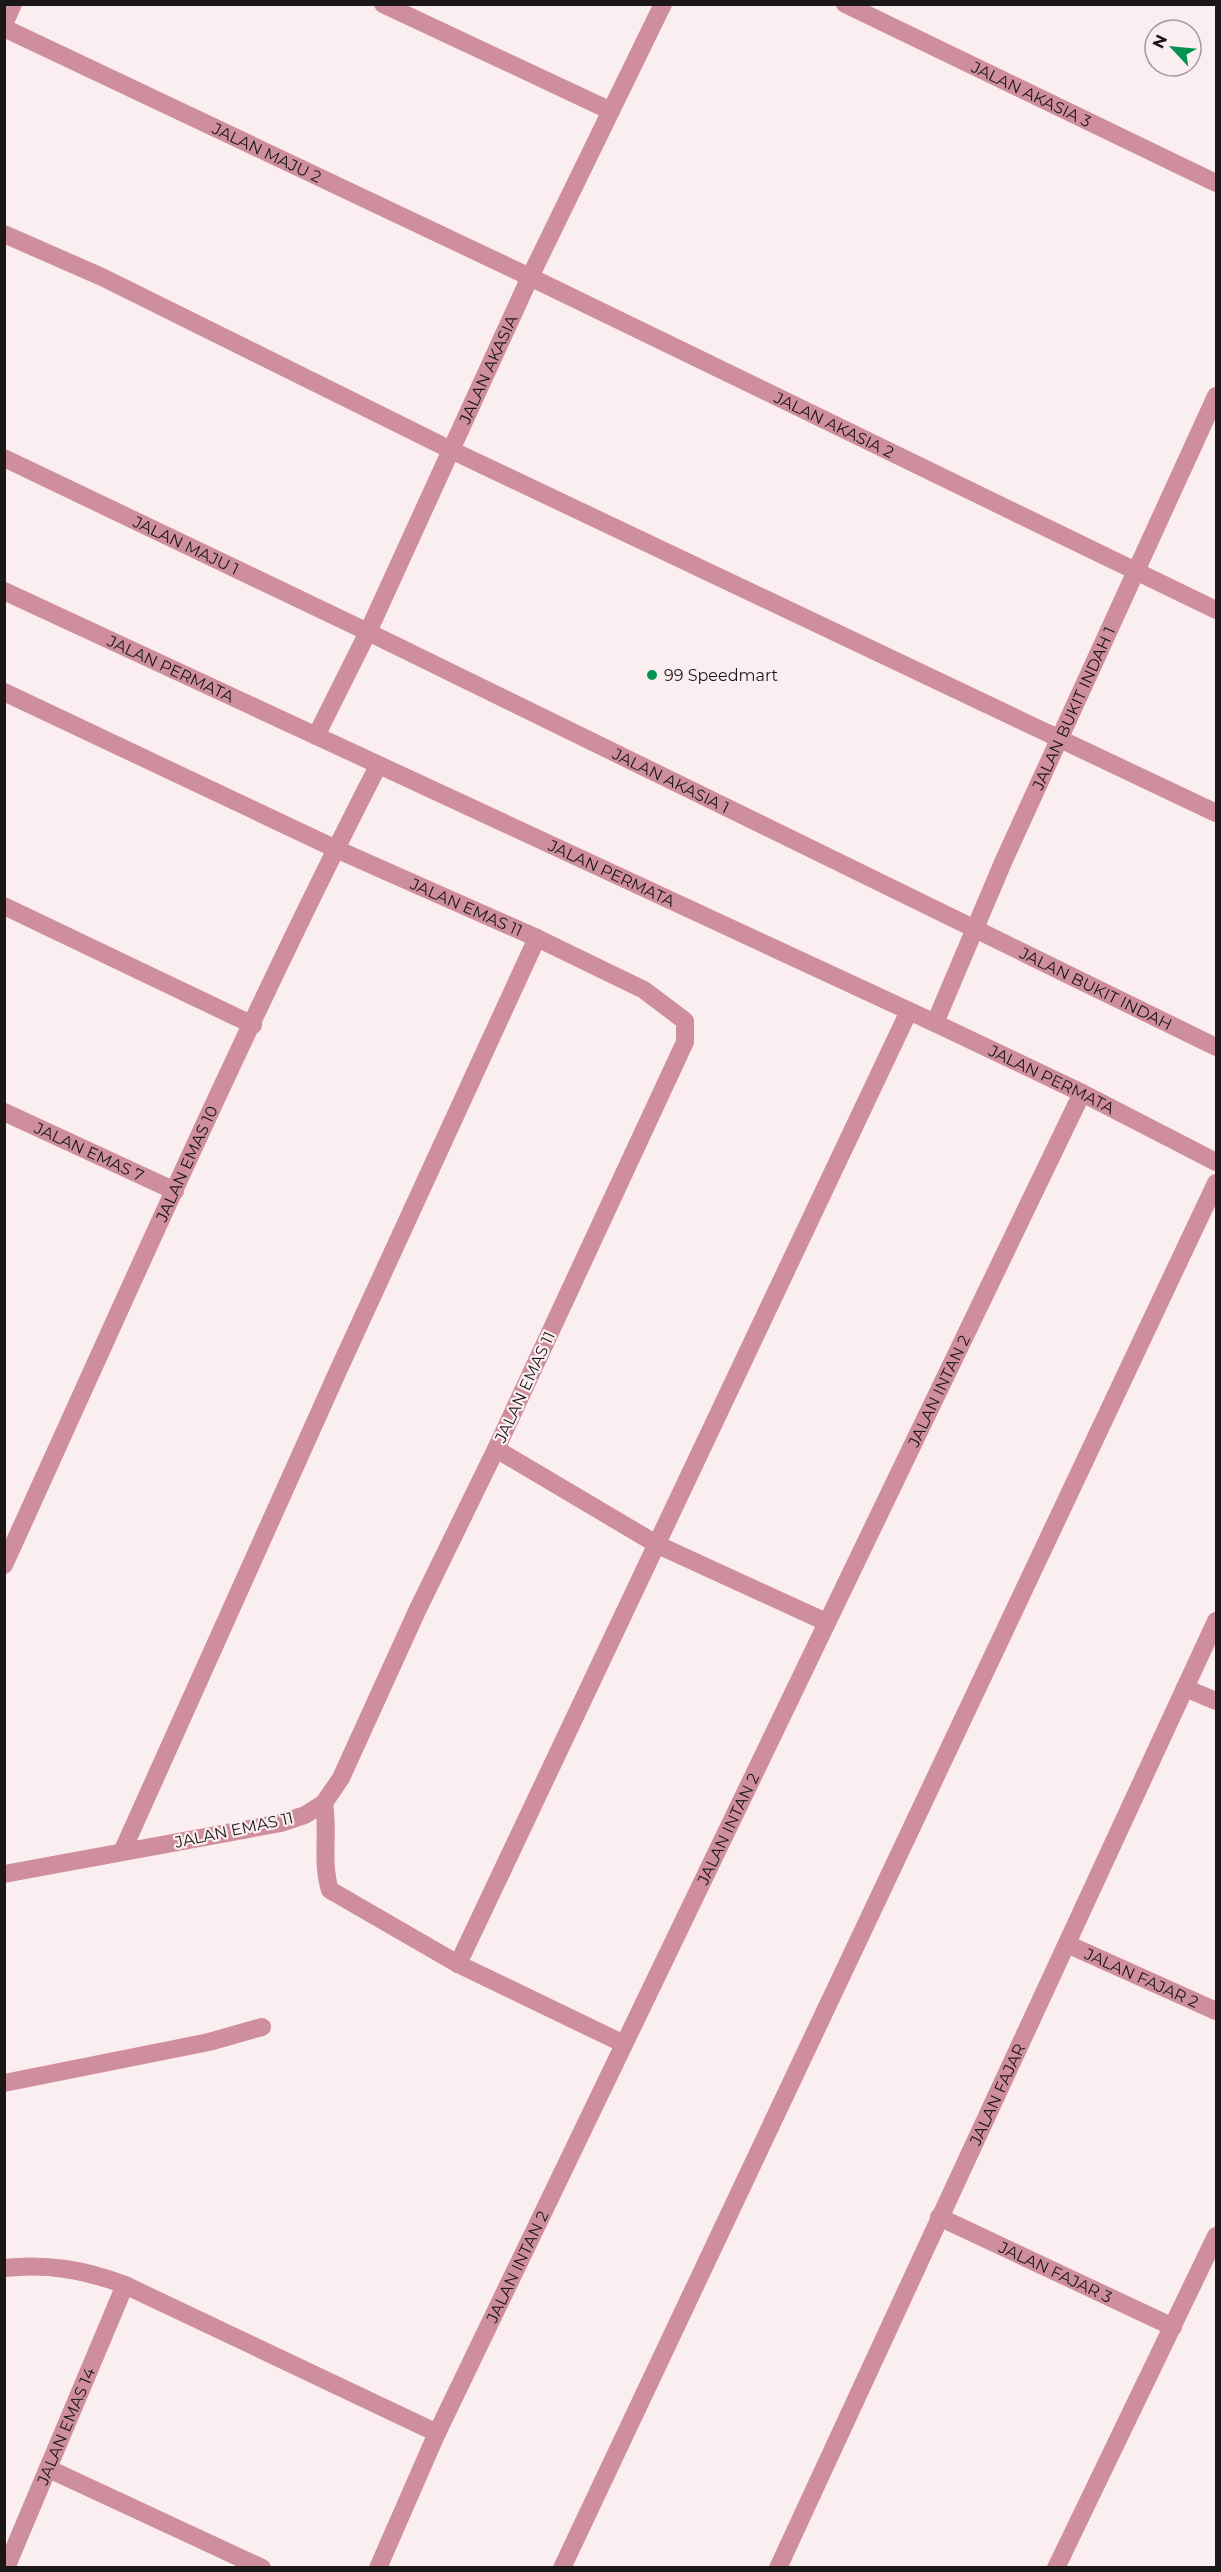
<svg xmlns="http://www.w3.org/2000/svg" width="1221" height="2572" font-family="Montserrat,sans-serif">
<rect width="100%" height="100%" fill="#fbeef0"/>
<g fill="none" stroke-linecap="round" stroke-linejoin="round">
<g stroke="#cf8e9d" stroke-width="18">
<polyline points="383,4 611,111"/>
<path id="s1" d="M 845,4 L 1216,183"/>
<polyline points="4,24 13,4"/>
<path id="s2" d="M 4,28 L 530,277 L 1216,610"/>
<polyline points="4,234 102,277 451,450 1216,813"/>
<path id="s3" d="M 4,458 L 368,632 L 1216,1047"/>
<path id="s4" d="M 4,591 L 935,1023 L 1082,1093 L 1216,1162"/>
<path id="s5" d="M 4,692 L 336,849 L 537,938 L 644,990 L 685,1021 L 685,1042 L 496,1449 L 417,1611 L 341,1778 L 324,1803 L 305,1815 L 281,1823 L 4,1874"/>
<path id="s6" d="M 316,736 L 368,632 L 530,277 L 663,4"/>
<polyline points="4,906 253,1025"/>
<path id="s7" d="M 935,1023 L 1004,860 L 1216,396"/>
<path id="s8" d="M 4,1112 L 175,1191"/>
<polyline points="496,1449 658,1545 826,1622"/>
<path id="s9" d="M 4,1565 C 126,1298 244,1027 378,766"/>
<polyline points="1185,1688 1216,1701"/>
<path d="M 324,1803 C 329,1832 321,1862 330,1890 L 458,1964 L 624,2044"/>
<polyline points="122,1852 338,1371 537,938"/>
<path id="s10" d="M 1067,1944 L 1216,2011"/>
<polyline points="458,1964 909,1011"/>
<polyline points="4,2083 209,2042 262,2027"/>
<path id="s11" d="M 939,2217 L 1173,2327"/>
<path d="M 4,2268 C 47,2263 85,2270 125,2285 L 437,2433"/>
<polyline points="49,2469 262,2568"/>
<path id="s12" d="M 6,2568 L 125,2285"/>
<path id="s13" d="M 378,2568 L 437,2433 L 1082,1093"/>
<polyline points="562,2568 1216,1183"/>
<path id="s14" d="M 778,2568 L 1216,1621"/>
<polyline points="1056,2568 1216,2236"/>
</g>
</g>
<circle fill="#049251" stroke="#fbeef0" stroke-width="2" cx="652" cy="675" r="6"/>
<g text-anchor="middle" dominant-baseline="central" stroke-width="4.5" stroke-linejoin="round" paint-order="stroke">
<g font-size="16" fill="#1b1718" stroke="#fbeef0">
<text stroke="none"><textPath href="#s1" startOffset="207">JALAN AKASIA 3</textPath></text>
<text stroke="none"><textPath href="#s2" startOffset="291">JALAN MAJU 2</textPath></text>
<text stroke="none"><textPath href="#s6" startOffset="405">JALAN AKASIA</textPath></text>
<text stroke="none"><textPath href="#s2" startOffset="920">JALAN AKASIA 2</textPath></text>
<text stroke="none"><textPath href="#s3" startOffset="202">JALAN MAJU 1</textPath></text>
<text stroke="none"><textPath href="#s4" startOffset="184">JALAN PERMATA</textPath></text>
<text stroke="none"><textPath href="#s7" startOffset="344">JALAN BUKIT INDAH 1</textPath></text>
<text stroke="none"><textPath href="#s3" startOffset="741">JALAN AKASIA 1</textPath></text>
<text stroke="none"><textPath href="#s4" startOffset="670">JALAN PERMATA</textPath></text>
<text stroke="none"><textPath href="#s5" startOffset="510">JALAN EMAS 11</textPath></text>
<text stroke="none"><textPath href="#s3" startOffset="1214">JALAN BUKIT INDAH</textPath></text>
<text stroke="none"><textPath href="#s4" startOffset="1156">JALAN PERMATA</textPath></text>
<text stroke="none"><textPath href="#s8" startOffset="94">JALAN EMAS 7</textPath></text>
<text stroke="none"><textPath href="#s9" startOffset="441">JALAN EMAS 10</textPath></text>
<text transform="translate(525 1387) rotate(-65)">JALAN EMAS 11</text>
<text stroke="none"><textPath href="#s13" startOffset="1304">JALAN INTAN 2</textPath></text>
<text stroke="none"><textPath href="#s13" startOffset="818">JALAN INTAN 2</textPath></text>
<text transform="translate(234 1830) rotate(-12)">JALAN EMAS 11</text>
<text stroke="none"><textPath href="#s10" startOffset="82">JALAN FAJAR 2</textPath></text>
<text stroke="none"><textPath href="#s14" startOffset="522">JALAN FAJAR</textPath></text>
<text stroke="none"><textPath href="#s13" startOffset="332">JALAN INTAN 2</textPath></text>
<text stroke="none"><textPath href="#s11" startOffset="129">JALAN FAJAR 3</textPath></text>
<text stroke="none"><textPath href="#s12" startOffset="154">JALAN EMAS 14</textPath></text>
</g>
<g font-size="16" fill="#1b1718" stroke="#fbeef0" text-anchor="start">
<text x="664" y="675">99 Speedmart</text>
</g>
</g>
<rect width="1221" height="2572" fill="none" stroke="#1b1718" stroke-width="12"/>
<g transform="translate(1173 48) rotate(296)"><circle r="28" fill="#fbeef0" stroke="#a1989a" stroke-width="1.5"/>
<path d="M0-4.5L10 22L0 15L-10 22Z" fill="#049251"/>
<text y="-9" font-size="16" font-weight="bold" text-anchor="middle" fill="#1b1718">N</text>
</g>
</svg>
